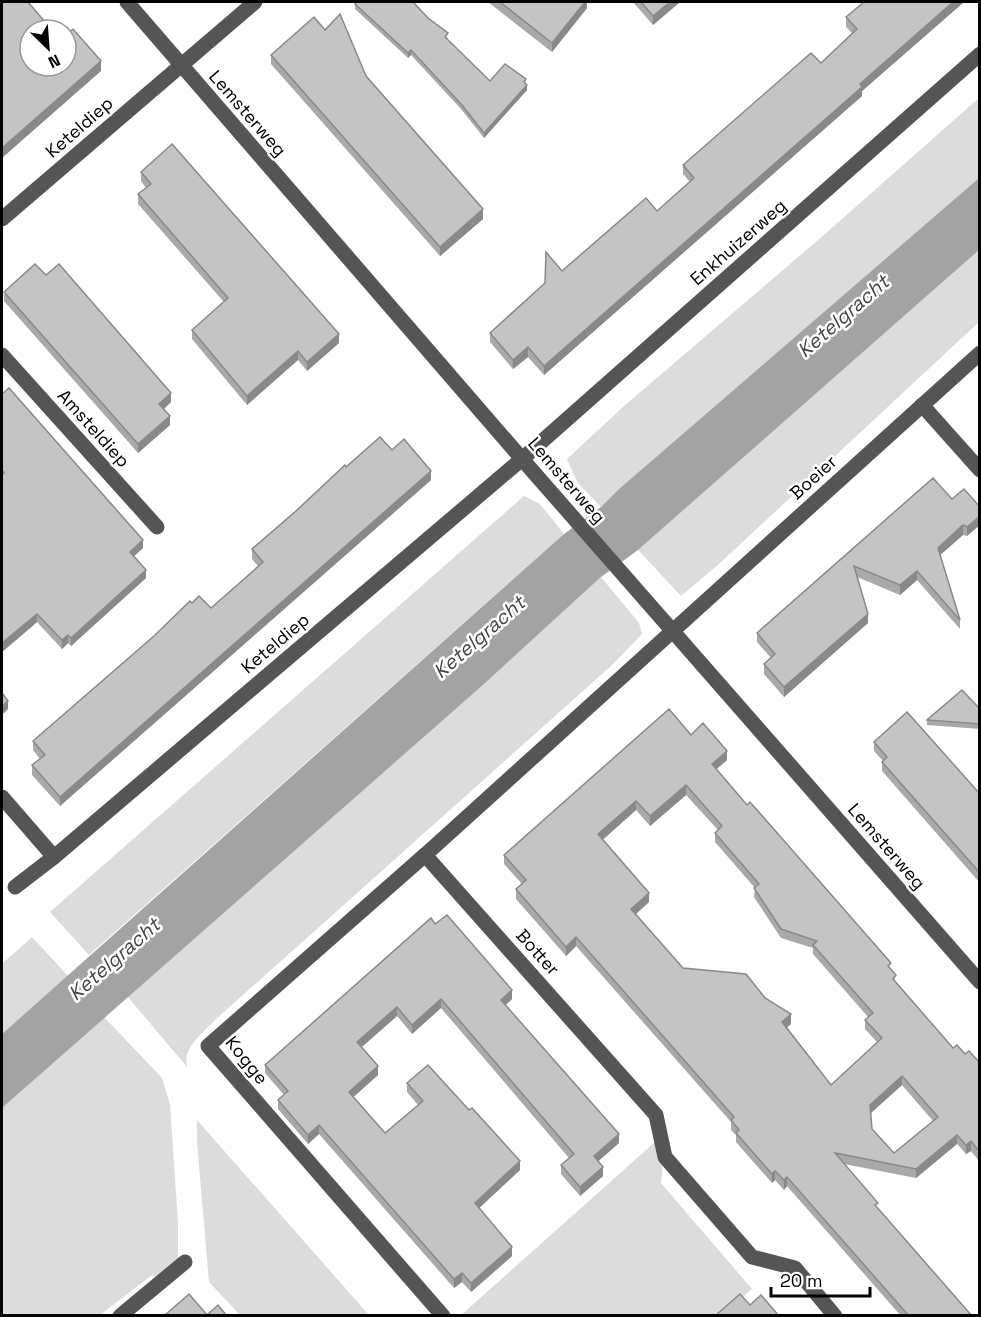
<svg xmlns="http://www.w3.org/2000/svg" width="981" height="1317" font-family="'Space Grotesk',sans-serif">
<rect width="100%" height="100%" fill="#fff"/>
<g fill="#dcdcdc">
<polygon points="979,98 979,178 619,489 601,507 577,482 567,459 624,406 817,241"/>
<polygon points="979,250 979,322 719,564 681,596 638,550"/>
<polygon points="524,496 540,504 564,534 89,955 50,912"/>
<path d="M 601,577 L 639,623 L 642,634 L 611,666 L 215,1020 C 203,1033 182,1048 187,1067 L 127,996 L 484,684 Z"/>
<polygon points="32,937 68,976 2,1034 2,964"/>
<polygon points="104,1017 162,1078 170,1104 178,1223 178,1260 162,1283 152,1275 100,1315 2,1315 2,1108"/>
<polygon points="197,1120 369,1315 240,1315 209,1282 197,1142"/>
<path d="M 655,1142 C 664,1155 663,1168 661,1183 L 752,1289 L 723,1315 L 460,1316 Z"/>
</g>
<polygon fill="#a3a3a3" points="979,178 979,250 638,550 601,577 484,684 2,1108 2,1034 564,534 601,507 619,489"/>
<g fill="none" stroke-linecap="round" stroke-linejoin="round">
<g stroke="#555" stroke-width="15">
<polyline points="127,2 522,459 980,982"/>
<polyline points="2,219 255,2"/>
<polyline points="2,355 157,527"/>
<polyline points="922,405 980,470"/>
<polyline points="2,797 54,857 522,459 980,54"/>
<polyline points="425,855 208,1046 443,1316"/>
<polyline points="15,887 54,857"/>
<polyline points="120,1316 185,1262"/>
<polyline points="835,1316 795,1268 752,1257 665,1157 656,1115 425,855 980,353"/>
</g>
</g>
<g fill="#a9a9a9" fill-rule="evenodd">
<polygon points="488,2 587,2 587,8 552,52"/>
<polygon points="633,2 680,2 653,25"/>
<polygon points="864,2 964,2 862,91 862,96 544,375 528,357 513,369 490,342 490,333 562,271 657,211 690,182 683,174 683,165 821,63 852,33 846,27 846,17"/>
<polygon points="355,4 448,38 447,39 490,81 527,90 484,138 461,109 411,55 408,58 355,9"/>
<polygon points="271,55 366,76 483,219 440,256 271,64"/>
<polygon points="141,172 339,343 307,371 298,360 247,405 192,339 192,330 224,302 138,204 138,194 146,188 141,181"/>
<polygon points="4,292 171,402 163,409 170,425 138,453 4,301"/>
<polygon points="2,394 143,548 134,556 146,578 71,646 68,643 62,649 37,622 2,652"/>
<polygon points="392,450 431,480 60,806 32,775 32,765 40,759 33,750 33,741 192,603 211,608 258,566 252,559 252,549 346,467"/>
<polygon points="952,499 980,507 967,536 963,535 940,555 960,620 960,629 917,580 900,595 857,577 868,623 784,697 764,674 764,664 771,658 757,642 757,633"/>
<polygon points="980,709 980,729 927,725 927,720"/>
<path d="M 691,735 L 727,760 L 716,769 L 891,969 L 896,983 L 953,1048 L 965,1054 L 980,1063 L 979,1161 L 971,1151 L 966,1154 L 957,1144 L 916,1178 L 844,1164 L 878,1209 L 972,1316 L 901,1316 L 787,1186 L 784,1190 L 775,1180 L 772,1183 L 736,1142 L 736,1135 L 731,1130 L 731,1122 L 576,946 L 566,956 L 516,899 L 516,889 L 522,884 L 504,864 L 504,855 ZM 686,795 L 718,830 L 715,833 L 715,842 L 755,888 L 754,897 L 781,938 L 813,948 L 813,954 L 868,1017 L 865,1020 L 865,1029 L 877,1042 L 831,1085 L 787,1027 L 791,1024 L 765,998 L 683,968 L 636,914 L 649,902 L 602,840 L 636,810 L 650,826 ZM 902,1085 L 933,1121 L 894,1153 L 872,1129 L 870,1113 Z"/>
<polygon points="874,742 980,794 980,883 882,771 882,762 883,761 874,751"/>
<polygon points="435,924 512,999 506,1005 619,1143 598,1161 603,1176 580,1196 561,1174 561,1165 569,1158 441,1008 412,1034 397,1016 362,1047 378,1075 353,1097 385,1133 418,1105 407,1092 407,1083 520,1170 479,1208 512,1256 471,1292 462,1282 454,1288 319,1134 308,1144 278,1109 278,1100 284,1095 265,1073 265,1065"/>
</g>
<g fill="#898989">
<polygon points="585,2 587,2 587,8 552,52 552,43"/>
<polygon points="670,2 680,2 653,25 653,16"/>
<polygon points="953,2 964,2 862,91 862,96 544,375 544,366"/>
<polygon points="411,50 411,55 408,58 408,53"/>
<polygon points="101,61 101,71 2,158 2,148"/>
<polygon points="527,85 527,90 484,138 484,133"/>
<polygon points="483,209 483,219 440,256 440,247"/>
<polygon points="339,334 339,343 307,371 307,362"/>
<polygon points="528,347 528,357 513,369 513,360"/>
<polygon points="298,351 298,360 247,405 247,396"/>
<polygon points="171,393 171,402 159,414 159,404"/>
<polygon points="170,416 170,425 138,453 138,444"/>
<polygon points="431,471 431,480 60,806 60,797"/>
<polygon points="980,516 980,525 967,536 967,527"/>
<polygon points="963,525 963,535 938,557 938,548"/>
<polygon points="143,540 143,548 130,560 130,552"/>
<polygon points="146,570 146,578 71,646 71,638"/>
<polygon points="917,571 917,580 900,595 900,585"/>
<polygon points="37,614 37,622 2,652 2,643"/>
<polygon points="868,614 868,623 784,697 784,687"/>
<polygon points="68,635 68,643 62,649 62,640"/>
<polygon points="8,701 8,709 2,715 2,706"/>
<polygon points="727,751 727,760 712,773 712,764"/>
<polygon points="686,785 686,795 650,826 650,816"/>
<polygon points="636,801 636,810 598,844 598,834"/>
<polygon points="649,893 649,902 631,918 631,909"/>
<polygon points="576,937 576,946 566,956 566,947"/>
<polygon points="512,990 512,999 501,1009 501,1000"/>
<polygon points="441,999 441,1008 412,1034 412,1025"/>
<polygon points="397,1007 397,1016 357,1051 357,1042"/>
<polygon points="791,1014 791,1024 782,1031 782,1022"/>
<polygon points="378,1066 378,1075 349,1101 349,1092"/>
<polygon points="902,1076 902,1085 870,1114 870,1105"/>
<polygon points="319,1125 319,1134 308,1144 308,1135"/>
<polygon points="619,1134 619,1143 594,1165 594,1156"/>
<polygon points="957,1135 957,1144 916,1178 916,1169"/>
<polygon points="971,1141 971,1151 966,1154 966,1145"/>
<polygon points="520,1161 520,1170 475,1212 475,1203"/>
<polygon points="603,1167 603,1176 580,1196 580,1187"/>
<polygon points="775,1171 775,1180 772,1183 772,1174"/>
<polygon points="787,1177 787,1186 784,1190 784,1180"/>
<polygon points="512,1247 512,1256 471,1292 471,1283"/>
<polygon points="462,1273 462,1282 454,1288 454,1279"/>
</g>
<g fill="#c4c4c4" stroke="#898989" stroke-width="1.5" fill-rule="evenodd">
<polygon points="2,2 28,2 52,30 30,30 30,66 66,66 66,35 73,29 101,61 2,148"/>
<polygon points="357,2 413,2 428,18 448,33 445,37 490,81 505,64 526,79 524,82 527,85 484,133 461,104 411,50 408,53 355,4"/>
<polygon points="500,2 585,2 552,43"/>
<polygon points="641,2 670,2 653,16"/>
<polygon points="864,2 953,2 860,84 862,87 544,366 528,347 513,360 490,333 545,283 546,252 562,271 646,198 657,211 694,178 683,165 811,53 821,63 857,29 846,17"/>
<polygon points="340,14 366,76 483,209 440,247 271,55 314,17 325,30"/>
<polygon points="172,144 339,334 307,362 298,351 247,396 192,330 228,298 138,194 151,184 141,172"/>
<polygon points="35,264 46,275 59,264 171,393 159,404 170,416 138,444 4,292"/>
<polygon points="9,388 143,540 130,552 146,570 71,638 68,635 62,640 37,614 2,643 2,475 4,473 2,470 2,394"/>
<polygon points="380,437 392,450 404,439 431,471 60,797 32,765 45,755 33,741 154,636 190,601 192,603 199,596 211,608 251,573 263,562 252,549 296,511 345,465 346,467"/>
<polygon points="933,478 952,499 964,489 980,507 980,516 967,527 963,525 938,548 960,620 917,571 900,585 854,566 868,614 784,687 764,664 775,654 757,633"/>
<polygon points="962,690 980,709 980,724 927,720"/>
<polygon points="2,693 8,701 2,706"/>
<path d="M 669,709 L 691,735 L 703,723 L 727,751 L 712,764 L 747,805 L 750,802 L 891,963 L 888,966 L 896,975 L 893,979 L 953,1048 L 957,1045 L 965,1054 L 969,1051 L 980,1063 L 979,1151 L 971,1141 L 966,1145 L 957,1135 L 916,1169 L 835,1153 L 878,1203 L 875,1205 L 972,1316 L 909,1316 L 787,1177 L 784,1180 L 775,1171 L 772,1174 L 736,1133 L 739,1130 L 731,1120 L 734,1117 L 576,937 L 566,947 L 516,889 L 526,880 L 504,855 ZM 686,785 L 722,826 L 715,833 L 759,884 L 754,888 L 781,929 L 817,941 L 813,945 L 873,1013 L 865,1020 L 882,1038 L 831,1085 L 782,1022 L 791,1014 L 765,998 L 746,974 L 683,968 L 631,909 L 649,893 L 598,834 L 636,801 L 650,816 ZM 902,1076 L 938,1117 L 894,1153 L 872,1129 L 870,1105 Z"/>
<polygon points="907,712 980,794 980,873 882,762 887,757 874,742"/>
<polygon points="447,915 512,990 501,1000 619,1134 594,1156 603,1167 580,1187 561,1165 574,1154 441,999 412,1025 397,1007 357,1042 378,1066 349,1092 385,1133 423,1101 407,1083 428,1065 469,1110 472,1108 520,1161 475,1203 512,1247 471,1283 462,1273 454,1279 319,1125 308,1135 278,1100 288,1091 265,1065 431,918 435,924"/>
<polygon points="189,1294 207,1315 218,1305 227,1316 164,1316"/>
<polygon points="740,1294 750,1305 761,1295 779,1316 715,1316"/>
</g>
<g text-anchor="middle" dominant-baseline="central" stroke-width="5" stroke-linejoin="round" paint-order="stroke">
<g font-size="18" fill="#000" stroke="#fff">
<text transform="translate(248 113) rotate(49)">Lemsterweg</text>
<text transform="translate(79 127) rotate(-41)">Keteldiep</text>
<text transform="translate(738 242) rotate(-41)">Enkhuizerweg</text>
<text transform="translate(94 428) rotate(48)">Amsteldiep</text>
<text transform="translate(813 477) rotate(-42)">Boeier</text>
<text transform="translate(567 480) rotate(49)">Lemsterweg</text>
<text transform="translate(275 643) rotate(-40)">Keteldiep</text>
<text transform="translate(887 846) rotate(49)">Lemsterweg</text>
<text transform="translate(538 952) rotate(48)">Botter</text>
<text transform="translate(247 1060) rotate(51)">Kogge</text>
</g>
<g font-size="20" font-style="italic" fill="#444" stroke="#fff">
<text transform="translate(843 316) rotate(-41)">Ketelgracht</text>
<text transform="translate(479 637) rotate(-41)">Ketelgracht</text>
<text transform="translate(114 959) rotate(-41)">Ketelgracht</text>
</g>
</g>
<rect width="981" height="1317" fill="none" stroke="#000000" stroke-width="6"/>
<g transform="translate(48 48) rotate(155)"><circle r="28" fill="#ffffff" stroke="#999999" stroke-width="1.5"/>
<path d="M0-4.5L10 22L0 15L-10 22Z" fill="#000000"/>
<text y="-9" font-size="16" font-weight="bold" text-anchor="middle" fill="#000000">N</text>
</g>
<path d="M771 1287v9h99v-9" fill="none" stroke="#000000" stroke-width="3"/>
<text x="780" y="1287" font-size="18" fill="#000000" stroke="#ffffff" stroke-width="4.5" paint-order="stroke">20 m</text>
</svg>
